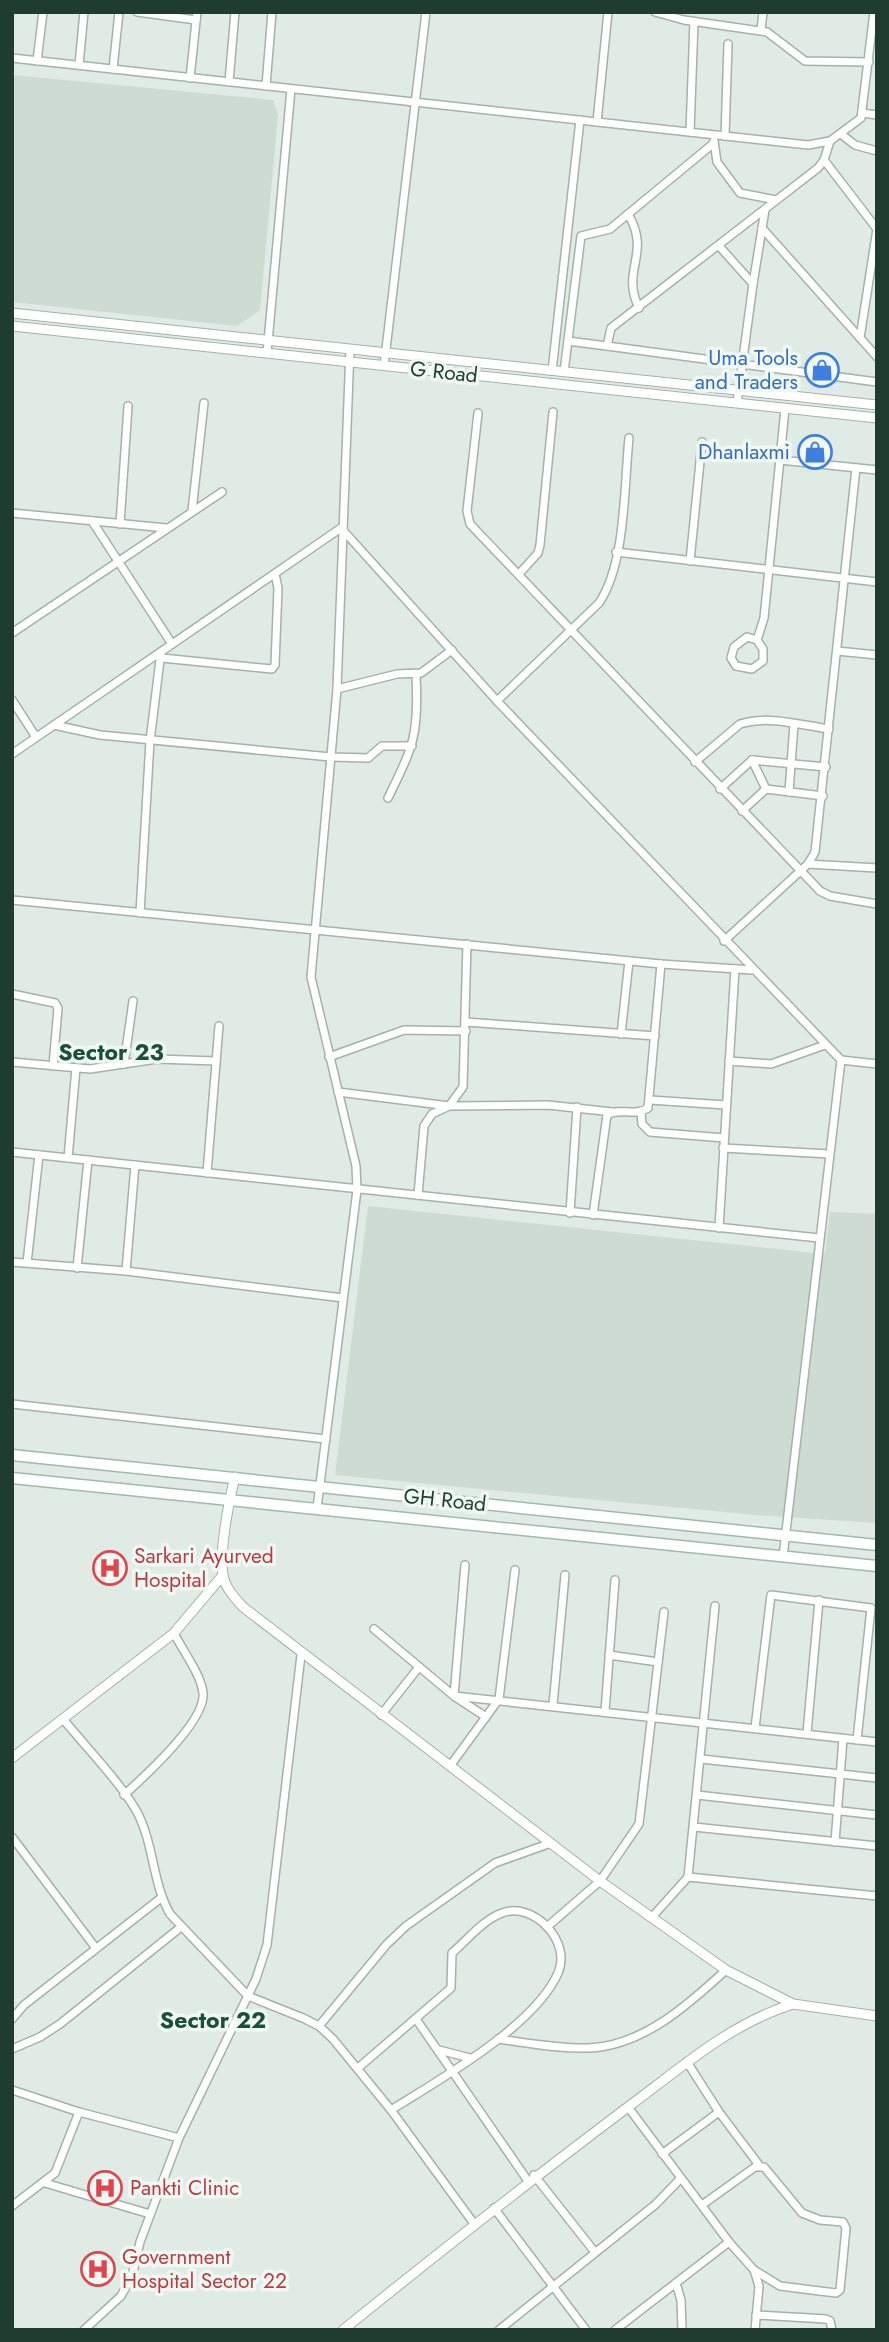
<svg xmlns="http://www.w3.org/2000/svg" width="889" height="2342" font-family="Jost,sans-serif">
<rect width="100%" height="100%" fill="#dfebe4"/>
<g fill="#cddbd3">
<polygon points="12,75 273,100 278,115 260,310 237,326 12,302"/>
<polygon points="368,1206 825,1254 830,1212 877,1214 877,1523 756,1515 335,1475"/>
</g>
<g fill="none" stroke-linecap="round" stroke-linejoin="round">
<g stroke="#a2b3aa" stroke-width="10">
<g id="minor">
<polyline points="137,12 196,20"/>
<polyline points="655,12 684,20 767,32 805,61 869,62"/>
<polyline points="761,30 763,12"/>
<polyline points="12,58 808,145 830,141 861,118 874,12"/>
<polyline points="37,61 43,12"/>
<polyline points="79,65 84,12"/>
<polyline points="113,69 119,12"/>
<polyline points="190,78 197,12"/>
<polyline points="229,82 235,12"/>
<polyline points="266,86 272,12"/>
<polyline points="862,113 877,115"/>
<polyline points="597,122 608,12"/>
<polyline points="690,132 694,22"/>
<polyline points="841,134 855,145 877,151"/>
<polyline points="725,136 728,44"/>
<polyline points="714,141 717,162 740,193 776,200"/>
<polyline points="824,160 877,229 860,338"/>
<path d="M 628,214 C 652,254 620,270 639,308"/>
<polyline points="762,228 877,357"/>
<polyline points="720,247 753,284 737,403"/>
<polyline points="753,284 765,210"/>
<polyline points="568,341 607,346 611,328 818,168 824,160 830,141"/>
<polyline points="607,346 877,382"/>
<polyline points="267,353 291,89"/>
<polyline points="384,366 426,12"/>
<polyline points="552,371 580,120"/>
<polyline points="564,372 581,236 610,229 714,143"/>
<polyline points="478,413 467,511 470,524 820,891 830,896 877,904"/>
<polyline points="780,460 877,470"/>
<polyline points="192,511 204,403"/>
<polyline points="12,513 166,528"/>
<polyline points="92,521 172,644"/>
<polyline points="120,524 128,406"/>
<polyline points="616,552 877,582"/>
<polyline points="690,561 702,442"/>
<polyline points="519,574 538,553 540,545 553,412"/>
<polyline points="12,633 222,492"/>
<polyline points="757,640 763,649 763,661 752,669 736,666 731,658 734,647 747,637 757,640 764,618 785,409"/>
<polyline points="837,651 877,655"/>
<polyline points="162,658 272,669 275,665 278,588 275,574"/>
<polyline points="337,689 397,674 421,673 452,650"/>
<polyline points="12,700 36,737"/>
<path d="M 497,701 L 599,603 C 626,563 624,486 629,438"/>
<polyline points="54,725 100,735 331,757 368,758 382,746 412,746"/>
<polyline points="12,754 341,528 497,701 841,1060"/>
<polyline points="752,760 766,789"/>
<path d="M 695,762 L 740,724 C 768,715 801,725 829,729"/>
<polyline points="720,789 752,760 826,767"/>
<polyline points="789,792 794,724"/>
<path d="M 388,798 C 414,745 419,734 416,675"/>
<polyline points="742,811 766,789 823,796"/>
<polyline points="808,864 877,868"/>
<polyline points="12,900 661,964 752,970"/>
<polyline points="140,913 150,741 161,652"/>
<polyline points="724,941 808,864 815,852 856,468"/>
<polyline points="12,994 55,1003 58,1008 53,1066"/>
<polyline points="466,1022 655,1036"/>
<polyline points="621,1034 629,961"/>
<polyline points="329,1057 404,1030 466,1031"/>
<polyline points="729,1061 771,1064 825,1045"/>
<polyline points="12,1062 90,1069 157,1059 216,1061"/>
<polyline points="124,1064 133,1001"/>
<polyline points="338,1092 449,1106 548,1105 612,1112"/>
<polyline points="650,1100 726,1105"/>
<polyline points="641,1113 642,1124 650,1132 724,1138"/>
<polyline points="723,1148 829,1154"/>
<polyline points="12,1152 819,1238"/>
<polyline points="68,1158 76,1068"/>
<polyline points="207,1173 219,1026"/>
<polyline points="418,1195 424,1126 432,1114 449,1106 463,1087 467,944"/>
<polyline points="570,1213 577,1107"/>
<path d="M 593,1215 L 607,1115 C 619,1107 635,1117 648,1108 L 661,964"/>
<polyline points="719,1228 735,969"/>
<polyline points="12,1262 126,1271 135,1165"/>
<polyline points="27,1263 39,1155"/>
<polyline points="77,1268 88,1160"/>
<polyline points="126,1271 343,1298"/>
<polyline points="12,1404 326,1439"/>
<polyline points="317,1508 357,1190 356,1166 311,977 337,689 350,349"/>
<polyline points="783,1557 841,1060 877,1064"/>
<polyline points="465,1565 454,1696 486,1717"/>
<polyline points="374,1629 454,1696 877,1742"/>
<polyline points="609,1655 658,1662"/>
<polyline points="553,1705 565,1575"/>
<polyline points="605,1711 615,1580"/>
<polyline points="381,1715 419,1667"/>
<path d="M 63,1719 C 85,1746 121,1783 137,1812 C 154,1844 152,1882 170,1914 L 248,1996 L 303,2018 L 319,2026 L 333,2039 L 391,2110 L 475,2225"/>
<polyline points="755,1728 771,1595 871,1608 857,1740"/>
<polyline points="807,1733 819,1600"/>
<polyline points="701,1759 877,1778"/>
<polyline points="450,1766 499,1699 515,1570"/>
<path d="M 124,1795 C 144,1777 206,1721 203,1693 C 201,1674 182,1650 174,1633"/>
<polyline points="697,1795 877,1815"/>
<polyline points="694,1827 877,1846"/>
<polyline points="12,1837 95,1947"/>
<polyline points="835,1842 843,1739"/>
<polyline points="688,1877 877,1896"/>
<polyline points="653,1916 688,1877 715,1606"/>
<polyline points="547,1927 600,1881 639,1824 664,1612"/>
<polyline points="12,2019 24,2005 161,1898"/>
<polyline points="416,2019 528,2181"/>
<polyline points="319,2026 387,1944 406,1926 495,1863 551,1843"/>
<path d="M 498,2039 C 528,2043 559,2049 589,2048 C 643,2046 689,2004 726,1970"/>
<polyline points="12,2049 40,2037 60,2024 181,1927"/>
<polyline points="439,2050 470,2058"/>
<polyline points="687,2062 719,2112"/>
<path d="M 358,2068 L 451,1988 L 452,1953 C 467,1940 483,1920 502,1913 C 534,1901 572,1942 558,1973 C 535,2026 439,2080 391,2110"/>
<polyline points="12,2090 79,2112 179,2138"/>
<polyline points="628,2107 729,2242 754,2270 780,2286 836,2293 840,2290 846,2228 843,2222 820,2220 802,2213 764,2167 755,2167 702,2205"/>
<polyline points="662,2154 719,2112 759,2165"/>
<polyline points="534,2175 594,2251"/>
<polyline points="45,2183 150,2214"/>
<polyline points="12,2206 55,2173 79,2112"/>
<polyline points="494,2208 586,2330"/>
<polyline points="754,2270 759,2286 755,2330"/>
<polyline points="676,2283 681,2300 682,2330"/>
<polyline points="756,2315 826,2319 830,2321 832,2330"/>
<polyline points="84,2330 121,2296 132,2276 140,2242 179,2138 256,1979 267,1945 301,1655"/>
<polyline points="499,2330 656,2204 680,2179"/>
<polyline points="615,2330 729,2242"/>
</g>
</g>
<g stroke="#a2b3aa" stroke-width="11">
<g id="tertiary">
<polyline points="12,313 877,405"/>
<polyline points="12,326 877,418"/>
<path d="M 235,1477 C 229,1500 219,1552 223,1575 C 225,1588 235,1598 243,1607 L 600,1881 L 726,1970 L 793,2004 L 877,2016"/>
<polyline points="12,1758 174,1633 223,1575"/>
<path d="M 343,2330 C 437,2254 531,2180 628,2107 C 681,2068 729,2024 793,2004"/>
</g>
</g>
<g stroke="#9fbaad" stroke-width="13">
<g id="secondary">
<polyline points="12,1455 877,1545"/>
<polyline points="12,1478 877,1566"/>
</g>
</g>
<use href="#minor" stroke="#fff" stroke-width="7"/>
<use href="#tertiary" stroke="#fff" stroke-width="9"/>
<use href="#secondary" stroke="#fff" stroke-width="10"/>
</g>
<defs>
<g id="shop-ring" transform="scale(1.75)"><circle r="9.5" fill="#eff8f2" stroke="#3f7fe0" stroke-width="1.5"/><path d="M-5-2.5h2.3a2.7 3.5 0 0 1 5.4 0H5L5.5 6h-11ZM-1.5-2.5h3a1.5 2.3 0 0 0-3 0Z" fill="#3f7fe0"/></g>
<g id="hospital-ring" transform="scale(1.75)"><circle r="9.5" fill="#eff8f2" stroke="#e0444e" stroke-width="1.5"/><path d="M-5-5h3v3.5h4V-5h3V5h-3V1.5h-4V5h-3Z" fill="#e0444e"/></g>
</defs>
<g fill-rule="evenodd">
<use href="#shop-ring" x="822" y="370"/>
<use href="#shop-ring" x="815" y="452"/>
<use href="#hospital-ring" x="110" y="1568"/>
<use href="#hospital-ring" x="105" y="2188"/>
<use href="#hospital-ring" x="98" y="2269"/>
</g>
<g text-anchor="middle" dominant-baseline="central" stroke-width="7" stroke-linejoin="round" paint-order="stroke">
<g font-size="21" fill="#366cbe" stroke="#eff8f2" text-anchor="end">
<text x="798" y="358">Uma Tools<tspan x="798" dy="24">and Traders</tspan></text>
<text x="790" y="452">Dhanlaxmi</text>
</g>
<g font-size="21" fill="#1f3c30" stroke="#eff8f2">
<text transform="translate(444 372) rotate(6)">G Road</text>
<text transform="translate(445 1500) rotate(6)">GH Road</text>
</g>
<g font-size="21" fill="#be3a42" stroke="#eff8f2" text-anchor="start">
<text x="134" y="1556">Sarkari Ayurved<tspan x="134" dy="24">Hospital</tspan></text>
<text x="130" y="2188">Pankti Clinic</text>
<text x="122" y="2257">Government<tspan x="122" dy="24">Hospital Sector 22</tspan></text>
</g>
<g font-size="23" font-weight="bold" fill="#1a4f3b" stroke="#eff8f2">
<text x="111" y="1052">Sector 23</text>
<text x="213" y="2020">Sector 22</text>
</g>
</g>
<rect width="889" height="2342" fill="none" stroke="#1f3c30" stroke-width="28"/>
</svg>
